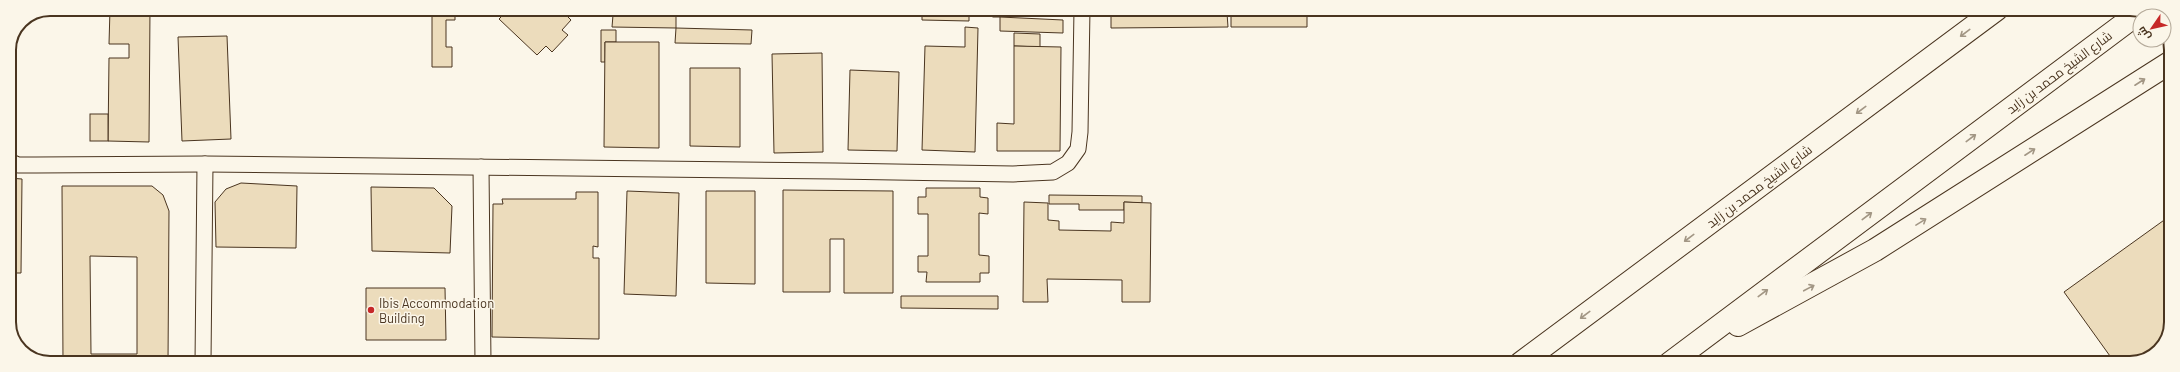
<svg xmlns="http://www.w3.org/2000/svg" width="2180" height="372" font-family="Barlow,Cairo,sans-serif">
<rect width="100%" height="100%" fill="#fbf6e9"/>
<g fill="#ecdcbc" stroke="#4a3520" fill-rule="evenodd">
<polygon points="110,9 150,9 149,142 108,141 109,58 129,58 129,44 109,44"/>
<polygon points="432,9 455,9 455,20 446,20 446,47 452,47 452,67 432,67"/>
<polygon points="494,9 563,9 562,11 571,20 562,30 568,35 552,52 546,46 537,55 499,19 502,16"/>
<polygon points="922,9 969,9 969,21 922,20"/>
<rect x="993" y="9" width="7" height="8"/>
<rect x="1028" y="9" width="42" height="1"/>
<polygon points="1231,12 1307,13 1307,27 1231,27"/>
<polygon points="1111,13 1227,13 1228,27 1111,28"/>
<polygon points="613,15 676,16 676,28 612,27"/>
<polygon points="1000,17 1063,20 1063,33 1000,31"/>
<polygon points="965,27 978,28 975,152 922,150 925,46 965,47"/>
<polygon points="676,28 752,30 751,44 675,43"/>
<polygon points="601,30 616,30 616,42 605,42 605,62 601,62"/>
<polygon points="1014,33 1040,34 1040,47 1014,46"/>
<polygon points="227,36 231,139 182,141 178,37"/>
<polygon points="605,42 659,42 659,148 604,147"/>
<polygon points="1014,46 1061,47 1060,151 997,151 997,123 1014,124"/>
<polygon points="822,53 823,152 774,153 772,54"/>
<polygon points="690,68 740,68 740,147 690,146"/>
<polygon points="850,70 899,72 897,151 848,150"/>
<rect x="90" y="114" width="18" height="27"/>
<polygon points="9,178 22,179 21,273 9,273"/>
<polygon points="241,183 297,186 296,248 216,247 215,202 226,189"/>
<path d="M 62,186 L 152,186 L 163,195 L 169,211 L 168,363 L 63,363 ZM 90,256 L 137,257 L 137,354 L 91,354 Z"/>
<polygon points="371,187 434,188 452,206 450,253 372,251"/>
<polygon points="926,188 980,188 980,197 988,198 988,214 979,213 979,255 989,256 989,273 980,273 980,282 926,282 927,272 918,272 918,256 928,256 928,214 918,214 918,197 926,197"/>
<polygon points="783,190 893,191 893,293 844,293 844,239 830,239 830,292 783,292"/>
<polygon points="627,191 679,193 676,296 624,294"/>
<polygon points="706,191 755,191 755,284 706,283"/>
<polygon points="576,192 598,192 598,247 593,246 593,258 599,258 599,339 492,337 493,204 503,204 502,199 576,199"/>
<polygon points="1049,195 1142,196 1142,203 1124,202 1124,210 1079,210 1079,204 1049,204"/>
<polygon points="1024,202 1048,203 1048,220 1059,221 1059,230 1111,231 1111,222 1124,223 1124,202 1151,203 1150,302 1122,302 1122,280 1047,279 1048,302 1023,302"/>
<polygon points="2167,218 2171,223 2171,328 2157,353 2130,363 2115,363 2064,292"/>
<polygon points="366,288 445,288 446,340 366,340"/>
<polygon points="901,296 998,296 998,309 901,308"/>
</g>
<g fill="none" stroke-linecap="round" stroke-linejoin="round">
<g stroke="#4a3520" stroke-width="17">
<g id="street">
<polyline points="9,161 18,165 36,165 205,164 835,171 1013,174 1053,172 1068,163 1078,149 1080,132 1082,9"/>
<polyline points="481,167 483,363"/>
<polyline points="203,363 205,164"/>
</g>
</g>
<g stroke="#4a3520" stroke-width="24">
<g id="highway">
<polyline points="1738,325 1875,250 2171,62"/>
<polyline points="1521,363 1997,9"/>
<polyline points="1670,363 2140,12"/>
</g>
</g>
<use href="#street" stroke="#fbf6e9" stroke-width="15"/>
<use href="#highway" stroke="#fbf6e9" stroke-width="22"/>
</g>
<defs><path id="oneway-shaft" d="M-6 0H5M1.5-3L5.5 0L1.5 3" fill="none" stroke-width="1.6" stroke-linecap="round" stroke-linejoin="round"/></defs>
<g stroke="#a29684">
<use href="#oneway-shaft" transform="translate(1965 33) rotate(143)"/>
<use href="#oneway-shaft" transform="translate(2140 82) rotate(-33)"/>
<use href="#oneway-shaft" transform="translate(1861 110) rotate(143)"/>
<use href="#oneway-shaft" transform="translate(1971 138) rotate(-37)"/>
<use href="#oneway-shaft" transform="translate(2030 152) rotate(-33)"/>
<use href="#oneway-shaft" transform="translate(1867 216) rotate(-37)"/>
<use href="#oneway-shaft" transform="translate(1921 222) rotate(-32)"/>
<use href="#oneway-shaft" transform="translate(1689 238) rotate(143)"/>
<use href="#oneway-shaft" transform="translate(1809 288) rotate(-28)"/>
<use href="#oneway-shaft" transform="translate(1763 293) rotate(-37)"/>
<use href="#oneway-shaft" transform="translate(1585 315) rotate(143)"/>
</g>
<circle fill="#c62828" stroke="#fbf6e9" stroke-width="1.5" cx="371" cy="310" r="4"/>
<g text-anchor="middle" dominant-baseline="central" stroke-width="3" stroke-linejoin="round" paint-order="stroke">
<g font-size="13" fill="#4a3520" stroke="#fbf6e9">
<text transform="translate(2059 72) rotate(-37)">شارع الشيخ محمد بن زايد</text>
<text transform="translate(1759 186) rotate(-37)">شارع الشيخ محمد بن زايد</text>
</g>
<g font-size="13" fill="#4a3520" stroke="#fbf6e9" text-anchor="start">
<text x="379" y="303">Ibis Accommodation<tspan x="379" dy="15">Building</tspan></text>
</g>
</g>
<path d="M0 0H2180V372H0ZM50 16H2130A34 34 0 0 1 2164 50V322A34 34 0 0 1 2130 356H50A34 34 0 0 1 16 322V50A34 34 0 0 1 50 16Z" fill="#fbf6e9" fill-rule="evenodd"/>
<path fill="none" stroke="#4a3520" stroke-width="2" d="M50 16H2130A34 34 0 0 1 2164 50V322A34 34 0 0 1 2130 356H50A34 34 0 0 1 16 322V50A34 34 0 0 1 50 16Z"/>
<g transform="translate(2152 28) rotate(236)"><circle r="19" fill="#fbf6e9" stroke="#b4a999"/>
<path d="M0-3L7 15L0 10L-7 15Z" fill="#c62828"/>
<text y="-6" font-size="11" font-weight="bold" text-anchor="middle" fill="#4a3520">ش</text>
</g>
</svg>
